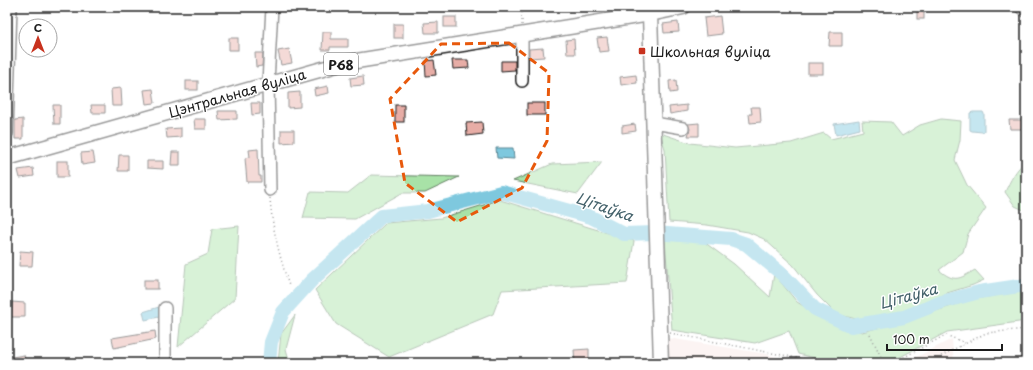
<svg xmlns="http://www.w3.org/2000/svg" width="1033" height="370" font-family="'Playpen Sans',sans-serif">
<rect width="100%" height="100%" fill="#fff"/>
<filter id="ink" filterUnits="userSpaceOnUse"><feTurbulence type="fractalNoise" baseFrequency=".025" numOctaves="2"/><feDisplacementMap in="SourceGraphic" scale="8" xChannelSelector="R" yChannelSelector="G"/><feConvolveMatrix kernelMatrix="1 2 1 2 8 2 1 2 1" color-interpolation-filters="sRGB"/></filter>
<g filter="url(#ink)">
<g fill="#f8e6e4">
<polygon points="668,338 767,354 792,363 669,363"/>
<polygon points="952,339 954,363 905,363"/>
</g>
<g fill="#a8e2a7" stroke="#627f62">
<path d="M 941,119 L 961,121 L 960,140 L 955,160 L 967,185 L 986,208 L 968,234 L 963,252 L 939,270 C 955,283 959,279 975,270 L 984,280 L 973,285 L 947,293 L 921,306 L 903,312 L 882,318 L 856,319 L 836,314 L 817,295 L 793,265 L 764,239 L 748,232 L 707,225 L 669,222 L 665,149 L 660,133 L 690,143 L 735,148 L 791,143 L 824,133 L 831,139 L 863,131 L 862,121 L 891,122 L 902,136 L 920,125 Z"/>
<path d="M 1026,161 L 1026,211 L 1015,206 L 1005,192 C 1010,181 1016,169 1026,161 Z"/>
<polygon points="602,162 578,194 513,181 552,164"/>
<polygon points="371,175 459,177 425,193 402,193 355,219 303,218 310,192 348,193"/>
<polygon points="500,200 634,241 627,283 502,290 493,314 389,357 336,324 315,290 386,223 441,218"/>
<polygon points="239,226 235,298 178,347 186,264 208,254 212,229"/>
<polygon points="665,240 704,242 734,264 770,297 774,274 797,302 831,323 862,332 907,320 974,299 1026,291 1026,321 947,332 889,363 836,363 798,354 789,331 755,343 672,330"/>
<polygon points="295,315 286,349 290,363 278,363 281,334"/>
</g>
<g fill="#7ec8de" stroke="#578390">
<polygon points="973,112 983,112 984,114 984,131 982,132 972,131 970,130 970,113"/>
<polygon points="859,120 860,129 836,135 834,124"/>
<polygon points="496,148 513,148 514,159 497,158"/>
<polygon points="159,307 159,317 145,320 143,312"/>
</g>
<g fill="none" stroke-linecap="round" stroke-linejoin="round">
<polyline stroke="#7ec8de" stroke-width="14" points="269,363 271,342 283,312 312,280 382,216 428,211 501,192 591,217 624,234 655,233 731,239 746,244 783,275 815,309 851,326 904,317 942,302 979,292 1026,285"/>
</g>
<g fill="#e7ada6" stroke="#1c1c1c">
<rect x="917" y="9" width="7" height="10"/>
<polygon points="720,16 722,34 706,36 704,18"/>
<rect x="444" y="17" width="12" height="10"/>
<polygon points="438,22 438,33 425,33 424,23"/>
<polygon points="678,22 679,32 664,33 663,24"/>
<rect x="394" y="24" width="9" height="14"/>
<polygon points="323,32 331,32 331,39 348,39 348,47 330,47 330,50 322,50"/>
<polygon points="830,32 842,32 842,46 829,46"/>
<polygon points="607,37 609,51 599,52 597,38"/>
<rect x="229" y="38" width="9" height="12"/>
<polygon points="574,39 575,54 567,54 566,40"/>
<polygon points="543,48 544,57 529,58 529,49"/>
<polygon points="289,49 292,63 281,65 278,51"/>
<polygon points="255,53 263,53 262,66 256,67"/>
<polygon points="434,60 436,75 426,76 425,61"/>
<polygon points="452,60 468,60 469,68 453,69"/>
<polygon points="501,61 515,61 515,70 501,71"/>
<rect x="808" y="63" width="15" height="11"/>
<polygon points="636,75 637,83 621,85 620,77"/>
<polygon points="363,76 364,85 351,86 350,78"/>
<polygon points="676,80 677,92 670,93 669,81"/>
<rect x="186" y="81" width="12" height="9"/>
<polygon points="328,86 329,93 315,96 314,89"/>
<polygon points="121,88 122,106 112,106 111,89"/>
<polygon points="153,89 155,103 146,104 144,90"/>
<polygon points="300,92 300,107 288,108 288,93"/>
<polygon points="251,103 260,103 260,114 252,115"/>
<rect x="527" y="103" width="18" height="12"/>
<polygon points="53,105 60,105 60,124 54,124"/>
<polygon points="91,105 105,105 105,113 92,113"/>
<rect x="395" y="105" width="9" height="17"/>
<polygon points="687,105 687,111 670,114 669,107"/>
<polygon points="751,107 760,107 761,122 750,123 749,114 752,114"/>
<polygon points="218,111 237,111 237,119 219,120"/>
<polygon points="23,119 23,139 15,139 15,120"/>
<polygon points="194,119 206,119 206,129 195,129"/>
<polygon points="1009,120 1024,120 1024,129 1010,129"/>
<polygon points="482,122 483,134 467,136 466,123"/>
<polygon points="699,123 699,136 688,136 690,129 688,124"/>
<polygon points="635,124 636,131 622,133 622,126"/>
<polygon points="181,128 181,137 167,138 166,129"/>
<polygon points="281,130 294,130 294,142 281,143"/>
<polygon points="258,149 259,176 261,176 261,182 247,182 245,158 250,157 249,150"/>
<polygon points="93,152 95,163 82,165 81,153"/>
<polygon points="172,152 180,152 180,165 171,165"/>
<polygon points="119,155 128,155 128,171 118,171"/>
<rect x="57" y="161" width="11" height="16"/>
<polygon points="147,161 163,161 163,169 147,168"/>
<polygon points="33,168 34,176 20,178 18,170"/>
<polygon points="20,251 33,252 32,266 19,266"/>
<rect x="144" y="280" width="14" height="9"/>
<polygon points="12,302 25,303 25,317 11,317"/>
<polygon points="155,331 156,339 114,348 112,338"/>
<polygon points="589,349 589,363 575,363 574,350"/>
<polygon points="24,355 26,363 13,363 12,357"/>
</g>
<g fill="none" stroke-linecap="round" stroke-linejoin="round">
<g stroke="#1c1c1c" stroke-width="14">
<g id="minor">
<polyline points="1020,7 1026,11"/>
<polyline points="522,35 522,81"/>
<polyline points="654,123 683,128"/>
<polyline points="7,133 11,7"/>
<polyline points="270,190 268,83 272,7"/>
<polyline points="165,363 165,308"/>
</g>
</g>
<g stroke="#1c1c1c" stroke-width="17">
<g id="major">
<polyline points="650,14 661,363"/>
<polyline points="7,158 344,63 650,14 683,7"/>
</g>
</g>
<g stroke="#1c1c1c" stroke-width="1.5" stroke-dasharray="1 3" stroke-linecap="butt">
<polyline points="522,25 522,7"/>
<path d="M 270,198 C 272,229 280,257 289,286"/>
<polyline points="670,333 823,363"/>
<polyline points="870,334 884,363"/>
<polyline points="941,356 986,333 1026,329"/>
<polyline points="893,363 946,335 965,343"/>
</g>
<use href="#minor" stroke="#fff" stroke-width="11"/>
<use href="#major" stroke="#fff" stroke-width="14"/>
</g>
</g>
<path d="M0 0H1033V370H0ZM 509,43 L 549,73 L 547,141 L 522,188 L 457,222 L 405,183 L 390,99 L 441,44 Z" fill="#fff" fill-opacity=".55" fill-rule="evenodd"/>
<path fill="none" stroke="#e8590c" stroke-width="3" stroke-dasharray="8 5" stroke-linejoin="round" d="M 509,43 L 549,73 L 547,141 L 522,188 L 457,222 L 405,183 L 390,99 L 441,44 Z"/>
<rect fill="#c8321e" stroke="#fff" stroke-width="1.5" x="638" y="47" width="8" height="8" rx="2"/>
<g text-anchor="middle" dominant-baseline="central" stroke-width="3" stroke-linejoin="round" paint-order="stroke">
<rect fill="#fff" stroke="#606060" stroke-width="1" x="324" y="53" width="34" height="22" rx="3"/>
<g font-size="13" font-weight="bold" fill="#1c1c1c">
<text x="341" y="64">Р68</text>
</g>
<g font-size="14" fill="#1c1c1c" stroke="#fff" text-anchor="start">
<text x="650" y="51">Школьная вуліца</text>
</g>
<g font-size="14" fill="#1c1c1c" stroke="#fff">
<text transform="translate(237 93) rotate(-16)">Цэнтральная вуліца</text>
</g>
<g font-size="15" font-style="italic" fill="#43616a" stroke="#fff">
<text transform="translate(605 206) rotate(19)">Цітаўка</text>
<text transform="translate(908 295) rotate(-15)">Цітаўка</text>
</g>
</g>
<rect width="1033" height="370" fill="none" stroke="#fff" stroke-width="24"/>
<rect x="12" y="12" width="1009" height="346" fill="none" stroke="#1c1c1c" stroke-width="1.5" filter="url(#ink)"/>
<g transform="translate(38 38)"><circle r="19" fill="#ffffff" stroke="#a4a4a4"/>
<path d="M0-3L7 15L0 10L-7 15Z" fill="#c8321e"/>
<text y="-6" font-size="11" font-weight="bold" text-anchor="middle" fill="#1c1c1c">С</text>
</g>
<path d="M887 344v6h115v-6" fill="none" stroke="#1c1c1c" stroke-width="2"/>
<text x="893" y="344" font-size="12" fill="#1c1c1c" stroke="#ffffff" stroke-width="3" paint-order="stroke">100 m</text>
</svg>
